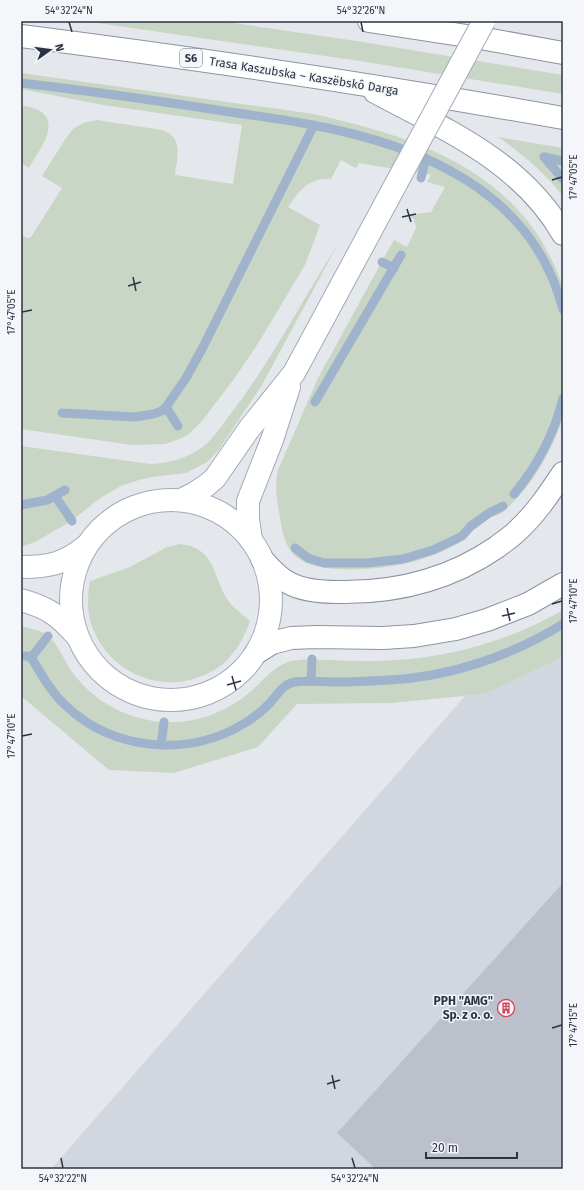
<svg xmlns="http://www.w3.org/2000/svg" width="584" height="1190" font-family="'Fira Sans',sans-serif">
<rect width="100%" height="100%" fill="#e4e7ec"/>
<polygon fill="#d2d6de" points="563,657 563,1169 51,1169 465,696 485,694"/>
<g fill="#c9d6c5">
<polygon points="84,21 221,21 363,42 563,75 563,94 360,61"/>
<path d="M 21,73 L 314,114 C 401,134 490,160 541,240 C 549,255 560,273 563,290 C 565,302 563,317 563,330 C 563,359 563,388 563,418 C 551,452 532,487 504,511 C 500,515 495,515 490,518 C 485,521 478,526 473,530 C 467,536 463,541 455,545 C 442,552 429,557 416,561 C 387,569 315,578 293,554 C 284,543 282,531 280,517 C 277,501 274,486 278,470 L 318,378 L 391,245 L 394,240 L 407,247 L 416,228 L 414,219 L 409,215 L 431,212 L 445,187 L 427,182 L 431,175 L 359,163 L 356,168 L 341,160 L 331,179 C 310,176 298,192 288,207 L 320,225 L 305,265 L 259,342 L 234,379 L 202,421 L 190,433 L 182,438 L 165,444 L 132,445 L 21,429 L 21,236 L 28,238 L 31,237 L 62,188 L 42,176 L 66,138 L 73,129 L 83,123 L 97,120 L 162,130 C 184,137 177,157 175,175 L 233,184 L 242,125 L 103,105 L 21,89 Z"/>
<path d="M 21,105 C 26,106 32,107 36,109 C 64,121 38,152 29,168 L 21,163 Z"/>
<path d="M 498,137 L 563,148 L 563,196 C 545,173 522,154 498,137 Z"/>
<path d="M 337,246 L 262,385 L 218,451 L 207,462 L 186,473 L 152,477 L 139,480 L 121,486 L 100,498 L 70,522 L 35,542 L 21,547 L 21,446 L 150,464 C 170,463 188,458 204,446 C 215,437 223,424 231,413 C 272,361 301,301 337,246 Z"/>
<path d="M 180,544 C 216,548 212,575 227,599 C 233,608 242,614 250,621 C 246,632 241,644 233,653 C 223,667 206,676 190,680 C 150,690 108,667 93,629 C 87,614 87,596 90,581 L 130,567 L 167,547 Z"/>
<path d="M 563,610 L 563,657 L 485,694 L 391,703 L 297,704 L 258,747 L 174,773 L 109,770 L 21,696 L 21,626 C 28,628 35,629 42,632 C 59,641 64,663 76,677 C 92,697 114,711 139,718 C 178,729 220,718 250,692 C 263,681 272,668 288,662 C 302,658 317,660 331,660 C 346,661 361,661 376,661 C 442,660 506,643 563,610 Z"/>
</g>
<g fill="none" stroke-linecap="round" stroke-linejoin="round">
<g stroke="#9fb4cc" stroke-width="9">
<path d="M 21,83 C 91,91 160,101 230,112 C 256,116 282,119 307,124 C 418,144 533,190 563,310"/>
<polyline points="544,157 563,179"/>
<polyline points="544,157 563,161"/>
<polyline points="421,178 426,158"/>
<polyline points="382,262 394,268"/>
<polyline points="315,402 401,255"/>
<polyline points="166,407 178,426"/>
<polyline points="62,413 135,417 153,414 162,411 166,407 186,378 203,347 314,125"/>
<path d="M 514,494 C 538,465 554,435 563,398"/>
<polyline points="55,496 72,521"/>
<polyline points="21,505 47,500 65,490"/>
<polyline points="295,548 308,558 324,563 366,563 403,559 433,550 456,539 462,536 471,526 489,513 503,506"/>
<path d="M 21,656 L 28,656 L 32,659 C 42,675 51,692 65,705 C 113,751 189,758 245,723 C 253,718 261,712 268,705 C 277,696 282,684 295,682 C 308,680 321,682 335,682 C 353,682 371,681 389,680 C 450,677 511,656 563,624"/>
<polyline points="31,658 48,636"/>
<polyline points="311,681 312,659"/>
<polyline points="161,745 164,722"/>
</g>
</g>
<polygon fill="#bbc0ca" points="563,883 563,1169 376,1169 337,1133"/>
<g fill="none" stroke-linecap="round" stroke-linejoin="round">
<g stroke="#a3abb8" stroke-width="24">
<g id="major">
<circle cx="171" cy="600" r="100"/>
<polyline points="181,500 195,493 207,485 215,478 249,429 294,373 397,182"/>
<polyline points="251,540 248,519 248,501 272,440 289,387"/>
<path d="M 21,567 C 49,567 64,564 86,546"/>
<path d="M 21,600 C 49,608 58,615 77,636"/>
</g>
</g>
<g stroke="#8b94a3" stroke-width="24">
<g id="highway">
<polyline points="369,21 480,38 563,53"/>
<path d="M 21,36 C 202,59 383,86 563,118"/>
<path d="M 375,92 C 446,130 521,161 563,234"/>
<path d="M 262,559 C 270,568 277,577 289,583 C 303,591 323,592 339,592 C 397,593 449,580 497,547 C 503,542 510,538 516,532 C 535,515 549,494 563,473"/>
<polyline points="256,653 272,643 291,638 316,637 383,638 414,636 456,629 487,620 528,604 563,584"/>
</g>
</g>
<use href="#major" stroke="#fff" stroke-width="22"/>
<use href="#highway" stroke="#fff" stroke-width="22"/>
<g stroke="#a3abb8" stroke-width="24" stroke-linecap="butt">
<polyline id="major-bridge" points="397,182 484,21"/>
</g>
<use href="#major-bridge" stroke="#fff" stroke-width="22"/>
</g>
<path fill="none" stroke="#2b3445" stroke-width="1.5" d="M 69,22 L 72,32M 361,22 L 363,32M 552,180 L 562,177M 407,209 L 411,222M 402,217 L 416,214M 133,277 L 136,291M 128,286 L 141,282M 22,312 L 32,310M 552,604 L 562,601M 507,608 L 510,621M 502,616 L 515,613M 232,676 L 236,690M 227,685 L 241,681M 22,736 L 32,734M 552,1028 L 562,1025M 332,1075 L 335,1089M 327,1084 L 340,1080M 61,1158 L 63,1168M 352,1158 L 355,1168"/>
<defs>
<g id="building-ring" transform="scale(0.9)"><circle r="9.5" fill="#f4f6f9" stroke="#d1495b" stroke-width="1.5"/><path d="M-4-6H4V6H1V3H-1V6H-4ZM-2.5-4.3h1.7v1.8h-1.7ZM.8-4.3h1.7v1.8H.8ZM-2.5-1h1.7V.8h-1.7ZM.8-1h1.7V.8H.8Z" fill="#d1495b"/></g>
</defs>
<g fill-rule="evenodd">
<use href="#building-ring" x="506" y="1008"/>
</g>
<g text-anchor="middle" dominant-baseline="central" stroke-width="3" stroke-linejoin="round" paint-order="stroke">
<rect fill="#f4f6f9" stroke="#676e7b" stroke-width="1" x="180" y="49" width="22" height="18" rx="3"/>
<g font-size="11" font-weight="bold" fill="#2b3445">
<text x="191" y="58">S6</text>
</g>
<g font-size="12" fill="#2b3445" stroke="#f4f6f9">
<text transform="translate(304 76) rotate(9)">Trasa Kaszubska – Kaszëbskô Darga</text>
</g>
<g font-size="12" font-weight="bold" fill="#2b3445" stroke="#f4f6f9" text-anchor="end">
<text x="493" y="1001">PPH "AMG"<tspan x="493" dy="14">Sp. z o. o.</tspan></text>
</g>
</g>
<rect width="584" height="1190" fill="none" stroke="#f4f6f9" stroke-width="44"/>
<g transform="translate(50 50) rotate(76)" stroke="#f4f6f9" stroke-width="3" paint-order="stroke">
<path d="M0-3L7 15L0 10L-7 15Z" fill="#2b3445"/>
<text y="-6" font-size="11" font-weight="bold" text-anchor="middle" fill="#2b3445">N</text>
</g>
<path d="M426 1152v6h91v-6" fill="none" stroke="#2b3445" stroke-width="2"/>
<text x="432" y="1152" font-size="12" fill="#2b3445" stroke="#f4f6f9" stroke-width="3" paint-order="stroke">20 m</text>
<rect x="22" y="22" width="540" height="1146" fill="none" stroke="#2b3445" stroke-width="1.5"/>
<g font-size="10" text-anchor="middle" fill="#2b3445">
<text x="69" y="14">54°32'24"N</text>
<text x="361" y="14">54°32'26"N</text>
<text transform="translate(573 177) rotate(-90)" y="4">17°47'05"E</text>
<text transform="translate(11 312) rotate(-90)" y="4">17°47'05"E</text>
<text transform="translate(573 601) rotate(-90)" y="4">17°47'10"E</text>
<text transform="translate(11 736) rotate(-90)" y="4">17°47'10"E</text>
<text transform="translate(573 1025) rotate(-90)" y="4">17°47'15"E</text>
<text x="63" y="1182">54°32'22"N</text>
<text x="355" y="1182">54°32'24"N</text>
</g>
</svg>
